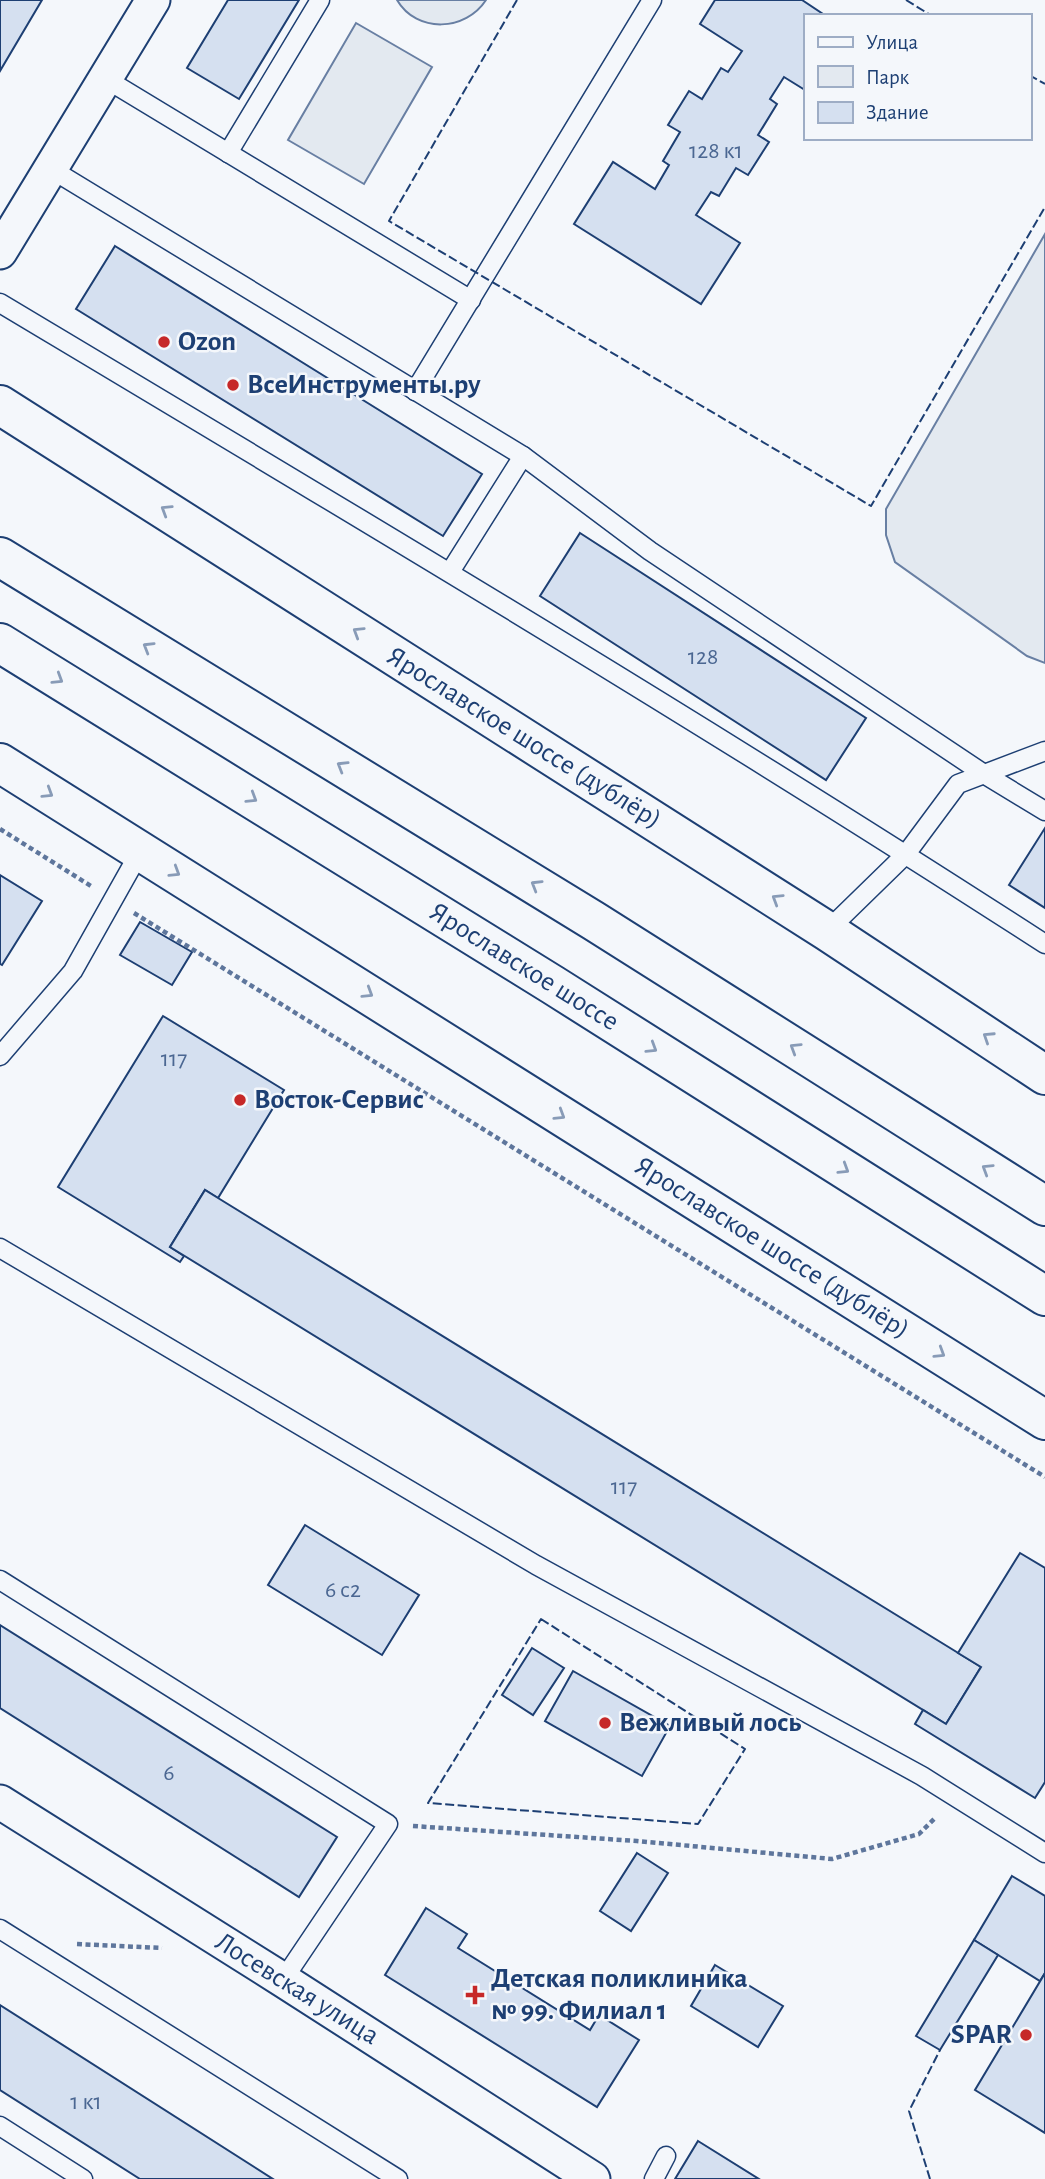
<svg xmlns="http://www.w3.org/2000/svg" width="1045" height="2179" font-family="'Alegreya Sans',sans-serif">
<rect width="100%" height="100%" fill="#f4f7fb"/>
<g fill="#e3e9f0" stroke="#687fa3" stroke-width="2">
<path d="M 397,0 L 486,0 C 466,31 417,34 397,0 Z"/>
<polygon points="356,23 432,67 364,184 288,140"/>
<polygon points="1045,234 1045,663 1027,656 895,562 886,535 886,509"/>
</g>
<g fill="#d5e0f0" stroke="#1d3f73" stroke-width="2">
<polygon points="0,0 42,0 0,71"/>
<polygon points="228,0 299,0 239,99 187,68"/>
<polygon points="715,0 802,0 826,16 805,16 805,90 784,77 770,99 777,104 758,135 769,142 748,175 736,168 719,196 711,192 696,215 740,243 701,304 574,224 613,162 655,189 669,165 663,161 680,132 668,125 689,91 702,99 721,68 728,72 742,51 700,24"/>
<polygon points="115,246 482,474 443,536 76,309"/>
<polygon points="580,533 866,718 826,780 540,596"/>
<polygon points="1045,828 1045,908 1009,885"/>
<polygon points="0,875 42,901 2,965 0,964"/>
<polygon points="140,922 192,952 172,985 120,955"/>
<polygon points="163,1016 284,1090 218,1198 205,1190 170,1247 184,1256 180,1262 58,1187"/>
<polygon points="205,1190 981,1667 946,1724 170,1247"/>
<polygon points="305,1525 419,1595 382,1655 268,1585"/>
<polygon points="1020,1553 1045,1568 1045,1782 1035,1798 915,1724 923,1710 946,1724 981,1667 958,1653"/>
<polygon points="0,1625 337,1837 299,1897 0,1708"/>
<polygon points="532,1648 564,1668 533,1715 502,1695"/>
<polygon points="573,1671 670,1726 642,1776 545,1721"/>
<polygon points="637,1853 668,1873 631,1931 600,1911"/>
<polygon points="1012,1876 1045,1896 1045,1973 1040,1981 974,1940"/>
<polygon points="426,1908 467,1934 458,1948 590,2030 599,2015 639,2040 597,2107 385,1975"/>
<polygon points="974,1940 998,1955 940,2050 916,2036"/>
<polygon points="715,1965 783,2006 758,2047 691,2006"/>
<polygon points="1045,1973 1045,2133 975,2090"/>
<polygon points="0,2005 273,2179 140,2179 0,2090"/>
<polygon points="698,2141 759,2179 675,2179"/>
</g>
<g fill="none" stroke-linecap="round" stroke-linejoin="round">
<g stroke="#1d3f73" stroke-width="21">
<g id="service">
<polyline points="106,79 471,300"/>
<polyline points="228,153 320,0"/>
<polyline points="51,169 523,456 650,551 984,774 1045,811"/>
<path d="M 0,303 C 351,513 702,722 1045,944"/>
<polyline points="415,391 652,0"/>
<polyline points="450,572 523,456"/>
<polyline points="827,931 906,854 958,784 1045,751"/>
<polyline points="0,1056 73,971 141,850"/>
<polyline points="0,1248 536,1565 922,1776 1045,1853"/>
<polyline points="0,1580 388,1824 283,1980"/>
<polyline points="0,1929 398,2179"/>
<polyline points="0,2126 83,2179"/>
<polyline points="654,2179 666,2156"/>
</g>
</g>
<g stroke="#1d3f73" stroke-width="37">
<g id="minor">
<polyline points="0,252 153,0"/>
<polyline points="0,1802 283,1980 593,2179"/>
</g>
</g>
<g stroke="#1d3f73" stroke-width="42">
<g id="tertiary">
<polyline points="0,405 827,931 1045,1075"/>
<polyline points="0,763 1045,1420"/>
</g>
</g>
<g stroke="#1d3f73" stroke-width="42">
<g id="primary">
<polyline points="0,557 594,921 1045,1206"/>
<polyline points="0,643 553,985 1045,1296"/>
</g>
</g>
<g stroke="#5e769c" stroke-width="4.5" stroke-dasharray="5 3.5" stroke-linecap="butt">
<polyline points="0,829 91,886"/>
<polyline points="134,913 1045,1477"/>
<polyline points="413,1826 637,1841 832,1859 919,1834 935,1818"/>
<polyline points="77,1944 162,1948"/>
</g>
<use href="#service" stroke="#f4f7fb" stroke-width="18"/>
<use href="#minor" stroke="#f4f7fb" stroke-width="33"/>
<use href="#tertiary" stroke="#f4f7fb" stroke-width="38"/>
<use href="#primary" stroke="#f4f7fb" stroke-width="38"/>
<g stroke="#1d3f73" stroke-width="2" stroke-dasharray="9 3.5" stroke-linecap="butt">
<polyline points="517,0 389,221 871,506 1045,207"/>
<polyline points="906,0 932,16"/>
<polyline points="1029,75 1045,84"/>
<polygon points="541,1619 745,1749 698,1824 428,1803"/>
<polyline points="930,2179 909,2111 940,2050"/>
</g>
</g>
<defs><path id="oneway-chevron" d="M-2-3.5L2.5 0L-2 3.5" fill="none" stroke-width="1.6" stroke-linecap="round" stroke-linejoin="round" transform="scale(1.75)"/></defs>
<g stroke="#889bb7">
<use href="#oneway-chevron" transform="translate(166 510) rotate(-148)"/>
<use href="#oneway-chevron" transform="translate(358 632) rotate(-148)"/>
<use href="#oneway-chevron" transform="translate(148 647) rotate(-149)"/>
<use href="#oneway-chevron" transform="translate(58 679) rotate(32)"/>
<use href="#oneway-chevron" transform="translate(342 766) rotate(-149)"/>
<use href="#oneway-chevron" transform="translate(48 793) rotate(32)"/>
<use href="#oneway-chevron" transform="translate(252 798) rotate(32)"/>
<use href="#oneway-chevron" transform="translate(175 872) rotate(32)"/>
<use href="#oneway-chevron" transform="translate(536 885) rotate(-149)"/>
<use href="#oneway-chevron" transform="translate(777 899) rotate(-148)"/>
<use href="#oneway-chevron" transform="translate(368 993) rotate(32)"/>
<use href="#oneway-chevron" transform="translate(988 1037) rotate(-147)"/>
<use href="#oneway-chevron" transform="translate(652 1048) rotate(32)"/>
<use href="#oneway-chevron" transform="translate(795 1048) rotate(-148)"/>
<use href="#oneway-chevron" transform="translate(560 1115) rotate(32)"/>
<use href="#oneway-chevron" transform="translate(844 1169) rotate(32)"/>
<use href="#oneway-chevron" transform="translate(987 1169) rotate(-148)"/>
<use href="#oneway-chevron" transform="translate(940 1353) rotate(32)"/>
</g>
<g fill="#c62828" stroke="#f4f7fb" stroke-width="2.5">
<circle cx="164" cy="342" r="7"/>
<circle cx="233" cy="385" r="7"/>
<circle cx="240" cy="1100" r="7"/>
<circle cx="605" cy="1723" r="7"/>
<path d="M471.5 1984.5h7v7h7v7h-7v7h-7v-7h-7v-7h7z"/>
<circle cx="1026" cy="2035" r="7"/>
</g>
<g text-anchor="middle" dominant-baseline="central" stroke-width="5" stroke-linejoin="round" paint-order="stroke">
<g font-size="24" fill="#4b6792">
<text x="716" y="151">128 к1</text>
<text x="703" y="657">128</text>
<text x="174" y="1059">117</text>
<text x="624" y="1487">117</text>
<text x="343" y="1590">6 с2</text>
<text x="169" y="1773">6</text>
<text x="86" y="2102">1 к1</text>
</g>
<g font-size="28" font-weight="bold" fill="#1d3f73" stroke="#f4f7fb" text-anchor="start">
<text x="178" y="342">Ozon</text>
<text x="247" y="385">ВсеИнструменты.ру</text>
<text x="254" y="1100">Восток-Сервис</text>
<text x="619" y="1723">Вежливый лось</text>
<text x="491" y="1979">Детская поликлиника<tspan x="491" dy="32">№ 99. Филиал 1</tspan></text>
<text x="1012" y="2035" text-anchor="end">SPAR</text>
</g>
<g font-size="28" fill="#1d3f73" stroke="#f4f7fb">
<text transform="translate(524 738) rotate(32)">Ярославское шоссе (дублёр)</text>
<text transform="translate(524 967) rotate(32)">Ярославское шоссе</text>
<text transform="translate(772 1248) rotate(32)">Ярославское шоссе (дублёр)</text>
<text transform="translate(297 1989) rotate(32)">Лосевская улица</text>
</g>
</g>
<rect x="804" y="14" width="228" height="126" fill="#f4f7fb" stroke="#9eadc5" stroke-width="2"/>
<rect x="818" y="37" width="35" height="10" fill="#f4f7fb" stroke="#9eadc5" stroke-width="2"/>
<text x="866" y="49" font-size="21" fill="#1d3f73">Улица</text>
<rect x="818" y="66" width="35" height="21" fill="#e3e9f0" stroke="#9eadc5" stroke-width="2"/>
<text x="866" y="84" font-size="21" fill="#1d3f73">Парк</text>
<rect x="818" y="102" width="35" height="21" fill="#d5e0f0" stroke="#9eadc5" stroke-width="2"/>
<text x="866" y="119" font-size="21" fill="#1d3f73">Здание</text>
</svg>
